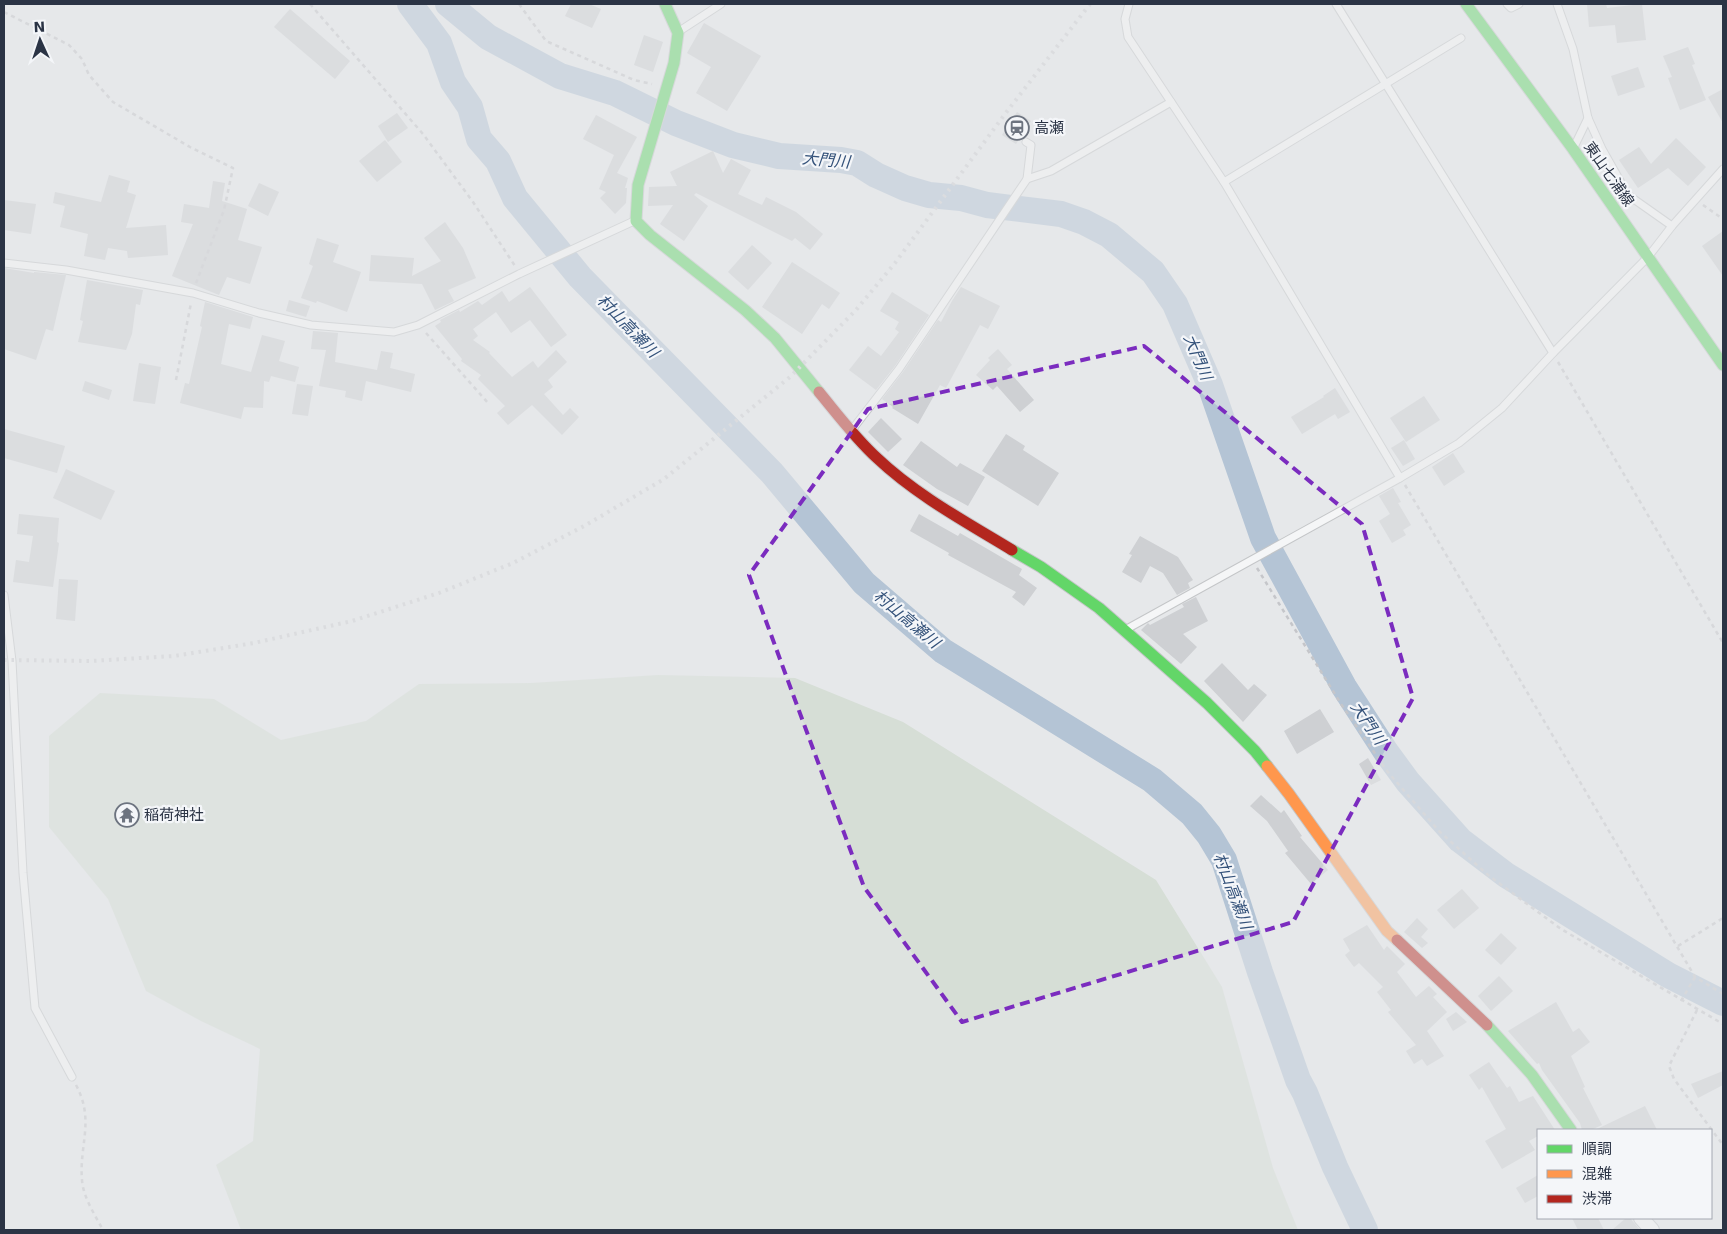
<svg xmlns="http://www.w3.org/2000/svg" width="1727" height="1234" font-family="'DejaVu Sans','Noto Sans JP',sans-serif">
<rect width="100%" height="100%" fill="#e6e8ea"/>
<polygon fill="#d6ded6" points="658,675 795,678 903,722 1156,880 1222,987 1273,1168 1298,1230 241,1230 216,1165 253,1141 260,1049 201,1021 146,991 108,899 49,827 49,736 100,693 214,699 281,740 366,721 419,684 531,683"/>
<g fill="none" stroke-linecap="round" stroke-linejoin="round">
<g stroke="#b4c4d5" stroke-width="26">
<polyline points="410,4 439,43 453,82 470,107 479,139 498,161 515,198 580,277 772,473 864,583 943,651 1152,780 1192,814 1209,835 1224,860 1260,972 1298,1080 1305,1093 1335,1167 1365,1230"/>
<polyline points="448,4 488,37 560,76 615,93 676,123 733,145 779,156 841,160 857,163 876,175 905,188 929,195 961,198 987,205 1061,214 1084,222 1109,235 1153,272 1175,304 1210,385 1263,538 1344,687 1386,752 1408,782 1460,840 1506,875 1668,975 1723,1003"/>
</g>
</g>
<g fill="#ced0d3">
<polygon points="571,4 589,4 601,9 592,28 565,16"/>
<polygon points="1587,4 1606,4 1607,8 1642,4 1646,40 1617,43 1615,25 1589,27"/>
<polygon points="290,9 350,61 335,79 274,27"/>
<polygon points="704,23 761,56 727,111 696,93 711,67 687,53"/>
<polygon points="644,35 663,42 653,72 634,65"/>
<polygon points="1688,47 1695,64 1692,65 1706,100 1680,110 1668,78 1672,77 1663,56"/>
<polygon points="1638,67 1645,87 1618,96 1611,76"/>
<polygon points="1723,89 1723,123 1708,97"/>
<polygon points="1017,112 1031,121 1016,144 1002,135"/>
<polygon points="397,113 408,128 388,142 378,126"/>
<polygon points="596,115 637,137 617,173 628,178 625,188 627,188 626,203 615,214 600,198 606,192 599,189 614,155 583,139"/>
<polygon points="1676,138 1706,167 1688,186 1668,168 1638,188 1619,160 1639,147 1651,164"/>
<polygon points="385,140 402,162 377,182 359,161"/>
<polygon points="713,151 723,173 731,159 751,170 738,194 762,205 766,197 796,212 823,234 810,250 795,238 792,241 696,193 694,195 708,206 684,241 660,224 673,205 648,206 649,187 677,186 670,172"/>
<polygon points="109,175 130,181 127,192 136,195 126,228 166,225 168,255 128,258 127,251 108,248 105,260 84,256 88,234 60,227 65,206 53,203 55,192 101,202"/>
<polygon points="213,181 225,183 222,201 247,209 238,240 262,247 250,284 227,277 219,295 172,276 193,224 181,222 184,204 209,208"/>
<polygon points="259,183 279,192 268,216 248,206"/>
<polygon points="4,200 36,204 31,234 4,230"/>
<polygon points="445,222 463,248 476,278 448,290 454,301 435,310 422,284 369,281 371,255 414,258 412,276 441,261 424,238"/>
<polygon points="1723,231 1723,276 1702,246"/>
<polygon points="317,238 339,245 333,262 361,272 347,312 317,301 316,303 301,298 313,266 309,264"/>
<polygon points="752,245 772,263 748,290 728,272"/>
<polygon points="792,262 840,293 829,309 822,304 802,334 762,307"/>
<polygon points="4,268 34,273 34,272 66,275 53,331 46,329 36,360 4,349"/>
<polygon points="87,280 143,290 140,305 136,304 132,334 126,350 78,342 83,321 80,320"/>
<polygon points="530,287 567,335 551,347 530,320 511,333 496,312 473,329 478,336 473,340 490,352 489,353 512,377 533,361 538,368 556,350 567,362 548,380 553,387 544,394 563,415 570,408 579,417 562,435 532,405 508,425 497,413 505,406 478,379 481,375 461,361 462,359 435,326 441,322 440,320 459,310 460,312 478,301 482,305 502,291 509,302"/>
<polygon points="961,287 1000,306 988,329 980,325 946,388 940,385 918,424 892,408 893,407 882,399 903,372 938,320 941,322 952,301"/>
<polygon points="892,292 929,315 895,366 876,390 849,370 868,346 881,356 899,332 895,329 899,322 880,311"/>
<polygon points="289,300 310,306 306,317 286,311"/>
<polygon points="205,302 253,317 250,329 229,324 221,364 251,372 262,335 285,341 279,361 299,367 295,382 271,376 269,382 264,381 263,408 244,407 241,419 180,403 185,383 189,384 202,327 200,326"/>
<polygon points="313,331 338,333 335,362 377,370 381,351 393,353 390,368 415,374 411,392 366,381 362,401 345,397 346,391 319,386 326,350 311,349"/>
<polygon points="998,349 1012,365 1007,369 1034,400 1020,412 997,386 993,390 976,375 990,360 988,358"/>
<polygon points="139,363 161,367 155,404 133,401"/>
<polygon points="85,381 112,390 109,400 82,391"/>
<polygon points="297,384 313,386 308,416 292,414"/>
<polygon points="1335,388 1350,412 1338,419 1335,414 1302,434 1291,417 1324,397 1323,396"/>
<polygon points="1424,396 1440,420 1406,442 1390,418"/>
<polygon points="881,418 902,439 888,452 868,432"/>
<polygon points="4,429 65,446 57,473 4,458"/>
<polygon points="1006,434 1025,446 1023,450 1059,473 1038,506 982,471"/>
<polygon points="1404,440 1415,459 1403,466 1391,448"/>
<polygon points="921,441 957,467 960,463 985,477 968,506 937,489 903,465"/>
<polygon points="1453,453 1465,472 1444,486 1432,467"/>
<polygon points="66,469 115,491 101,520 53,498"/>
<polygon points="1393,488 1401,502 1398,503 1411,525 1403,530 1406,535 1392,543 1379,521 1390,514 1379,496"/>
<polygon points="19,514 59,518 57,542 59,543 53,587 13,582 16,560 29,562 33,536 17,534"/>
<polygon points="919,514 958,536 960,533 1022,569 1019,575 1037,588 1024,606 1012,597 1016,592 948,555 949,553 910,531"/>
<polygon points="1140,536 1178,557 1193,580 1188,583 1190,588 1177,595 1163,573 1150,566 1141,583 1122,572 1132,555 1129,554"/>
<polygon points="59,579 78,580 75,621 56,619"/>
<polygon points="1196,597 1208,621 1183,634 1197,647 1181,664 1141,630 1148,623 1150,625 1184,607 1182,604"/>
<polygon points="1222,663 1248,690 1254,684 1267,695 1243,722 1204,681"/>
<polygon points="1320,709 1334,732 1297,754 1284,731"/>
<polygon points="1368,758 1381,780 1371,785 1359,764"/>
<polygon points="1261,795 1281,813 1284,810 1302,836 1300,837 1328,870 1311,884 1285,853 1288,851 1267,821 1250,806"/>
<polygon points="1462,889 1479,908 1454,929 1437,910"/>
<polygon points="1417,918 1428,929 1421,937 1428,943 1422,948 1404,932"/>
<polygon points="1367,925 1384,950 1387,946 1405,964 1397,972 1416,997 1429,986 1437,994 1433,997 1447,1012 1427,1031 1444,1056 1427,1066 1422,1059 1414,1064 1406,1051 1416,1045 1388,1012 1391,1010 1377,992 1383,987 1359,963 1354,967 1345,955 1350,951 1343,939"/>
<polygon points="1501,933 1517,948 1501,965 1485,950"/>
<polygon points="1499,976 1513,991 1491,1011 1478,996"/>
<polygon points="1556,1002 1573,1032 1579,1028 1590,1042 1571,1056 1585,1087 1583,1088 1602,1125 1591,1130 1582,1130 1580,1123 1542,1070 1539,1063 1537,1064 1508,1031"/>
<polygon points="1456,1012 1467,1022 1453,1031 1446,1019"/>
<polygon points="1489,1062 1507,1088 1510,1086 1519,1102 1533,1096 1555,1130 1538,1130 1538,1136 1529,1141 1535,1150 1502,1169 1485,1141 1506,1129 1482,1087 1479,1090 1469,1075"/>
<polygon points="1723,1071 1723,1085 1698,1098 1691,1084"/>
<polygon points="1645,1106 1657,1130 1595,1130"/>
<polygon points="1538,1175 1538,1196 1525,1203 1516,1188"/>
<polygon points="1572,1218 1598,1218 1604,1230 1578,1230"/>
<polygon points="1626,1218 1630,1218 1640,1230 1612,1230"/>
</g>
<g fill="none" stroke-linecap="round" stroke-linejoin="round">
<g stroke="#c4c6c8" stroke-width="9">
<g id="lane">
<polyline points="1129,4 1125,19 1128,37 1224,182 1400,478 1459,443 1502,408 1553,353 1648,257 1672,226 1723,169"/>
<polyline points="1336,4 1553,353"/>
<polyline points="1507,4 1511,8 1519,4"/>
<polyline points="1557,4 1573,49 1588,118 1602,149 1628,195 1672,226"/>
<polyline points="678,32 721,4"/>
<polyline points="1574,147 1588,118"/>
<polyline points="1027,179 1051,171 1171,102"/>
<polyline points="1224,182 1461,38"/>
<polyline points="4,263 66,270 193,293 259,313 311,325 394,332 418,325 519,274 634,221"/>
<polyline points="851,431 899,369 1027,179 1031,145 1026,142"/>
<polyline points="4,595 12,661 23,873 35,1008 72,1077"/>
<polyline points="1125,630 1400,478"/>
</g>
</g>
<g stroke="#c4c6c8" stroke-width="16">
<polyline id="street" points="1641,1218 1652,1230"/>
</g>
<g stroke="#c4c6c8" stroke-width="13">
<g id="fast">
<polyline points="665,4 678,33 674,63 638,185 636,221 650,235 745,310 775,338 819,392"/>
<polyline points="1466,4 1573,149 1723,365"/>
<polyline points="1012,550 1041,567 1099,608 1207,703 1255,751 1267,766"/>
<polyline points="1487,1025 1532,1075 1571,1130"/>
</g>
</g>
<g stroke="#c4c6c8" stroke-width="13">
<polyline id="slow" points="1267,766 1289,794 1387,931 1397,940"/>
</g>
<g stroke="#c4c6c8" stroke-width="13">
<g id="jam">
<path d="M 819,392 C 838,415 855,438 877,458 C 916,495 966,522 1012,550"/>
<polyline points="1397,940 1487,1025"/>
</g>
</g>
<g stroke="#c5c6ca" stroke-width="2.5" stroke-dasharray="4 4" stroke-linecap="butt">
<polyline points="310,4 423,134 473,202 515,266"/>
<polyline points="519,4 546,41 634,80 652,84"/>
<polyline points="4,12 69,45 82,59 89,75 113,102 190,147 233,168 224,210 196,283"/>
<polyline points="1703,205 1723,219"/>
<polyline points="426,333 489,404"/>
<polyline points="1558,362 1723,643"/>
<polyline points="176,380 191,303"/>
<polyline points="1405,485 1695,977 1723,994"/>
<polyline points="1257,568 1341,704 1387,771 1439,831 1488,875 1561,929 1723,1024"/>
<polyline points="1678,946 1723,918"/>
<polyline points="1681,1001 1695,977"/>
<polyline points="1697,1010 1669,1066 1674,1079 1723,1145"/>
<path d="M 76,1085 C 95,1120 79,1145 82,1180 C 83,1197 95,1215 103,1230"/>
</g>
<use href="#lane" stroke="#f5f6f7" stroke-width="7"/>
<use href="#street" stroke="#f5f6f7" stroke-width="14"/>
<use href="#fast" stroke="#63d668" stroke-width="11"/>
<use href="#slow" stroke="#ff974d" stroke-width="11"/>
<use href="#jam" stroke="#b3261e" stroke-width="11"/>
<polyline stroke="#cecfd2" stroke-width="4" stroke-dasharray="2.5 5" stroke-linecap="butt" points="4,660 91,661 174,656 254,643 352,621 439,593 513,563 586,525 664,479 790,377 856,310 895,263 1005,114 1090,4"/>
</g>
<path d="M0 0H1727V1234H0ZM 1144,346 L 1362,524 L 1413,698 L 1293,922 L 962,1022 L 864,887 L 749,575 L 868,409 Z" fill="#e6e8ea" fill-opacity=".55" fill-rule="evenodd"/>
<path fill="none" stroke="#7b2cbf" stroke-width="4" stroke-dasharray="10 6" stroke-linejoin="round" d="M 1144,346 L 1362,524 L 1413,698 L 1293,922 L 962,1022 L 864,887 L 749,575 L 868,409 Z"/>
<defs>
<g id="station-ring" transform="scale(1.25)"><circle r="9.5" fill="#f4f6f9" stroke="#6c737f" stroke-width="1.5"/><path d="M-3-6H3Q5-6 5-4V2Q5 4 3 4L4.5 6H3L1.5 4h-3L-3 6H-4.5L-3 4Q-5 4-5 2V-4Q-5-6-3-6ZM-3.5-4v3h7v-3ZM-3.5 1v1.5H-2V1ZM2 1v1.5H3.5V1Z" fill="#6c737f"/></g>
<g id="temple-ring" transform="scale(1.25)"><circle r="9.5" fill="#f4f6f9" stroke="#6c737f" stroke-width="1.5"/><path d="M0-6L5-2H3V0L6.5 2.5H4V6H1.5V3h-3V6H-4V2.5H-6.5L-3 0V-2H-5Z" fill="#6c737f"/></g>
</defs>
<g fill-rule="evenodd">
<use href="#station-ring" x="1017" y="128"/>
<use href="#temple-ring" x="127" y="815"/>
</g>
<g text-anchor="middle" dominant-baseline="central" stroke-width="4.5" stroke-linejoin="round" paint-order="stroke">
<g font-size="15" fill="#2b3445" stroke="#f4f6f9" text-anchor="start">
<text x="1034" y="128">高瀬</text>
<text x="144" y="815">稲荷神社</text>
</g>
<g font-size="15" fill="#2b3445" stroke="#f4f6f9">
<text transform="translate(1609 174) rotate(55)">東山七浦線</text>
</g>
<g font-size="16" font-style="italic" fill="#34527a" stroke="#f4f6f9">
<text transform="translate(826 160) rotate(5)">大門川</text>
<text transform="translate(628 326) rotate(46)">村山高瀬川</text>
<text transform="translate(1198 357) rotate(67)">大門川</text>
<text transform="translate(907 619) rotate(40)">村山高瀬川</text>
<text transform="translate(1368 723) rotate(56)">大門川</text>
<text transform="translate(1233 891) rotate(69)">村山高瀬川</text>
</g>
</g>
<rect width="1727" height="1234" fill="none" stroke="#2b3445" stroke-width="10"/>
<rect x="1537" y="1129" width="175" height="90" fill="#f4f6f9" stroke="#a4a8b1"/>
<rect x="1547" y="1145" width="25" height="8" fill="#63d668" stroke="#a4a8b1"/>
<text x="1582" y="1154" font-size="15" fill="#2b3445">順調</text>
<rect x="1547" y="1170" width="25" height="8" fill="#ff974d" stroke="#a4a8b1"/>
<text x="1582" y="1179" font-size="15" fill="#2b3445">混雑</text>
<rect x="1547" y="1195" width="25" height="8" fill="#b3261e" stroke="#a4a8b1"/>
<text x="1582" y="1204" font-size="15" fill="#2b3445">渋滞</text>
<g transform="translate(40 40) rotate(357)" stroke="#f4f6f9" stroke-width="4" paint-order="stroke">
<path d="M0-4L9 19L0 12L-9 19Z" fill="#2b3445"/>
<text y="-8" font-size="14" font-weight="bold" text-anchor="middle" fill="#2b3445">N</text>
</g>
</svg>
